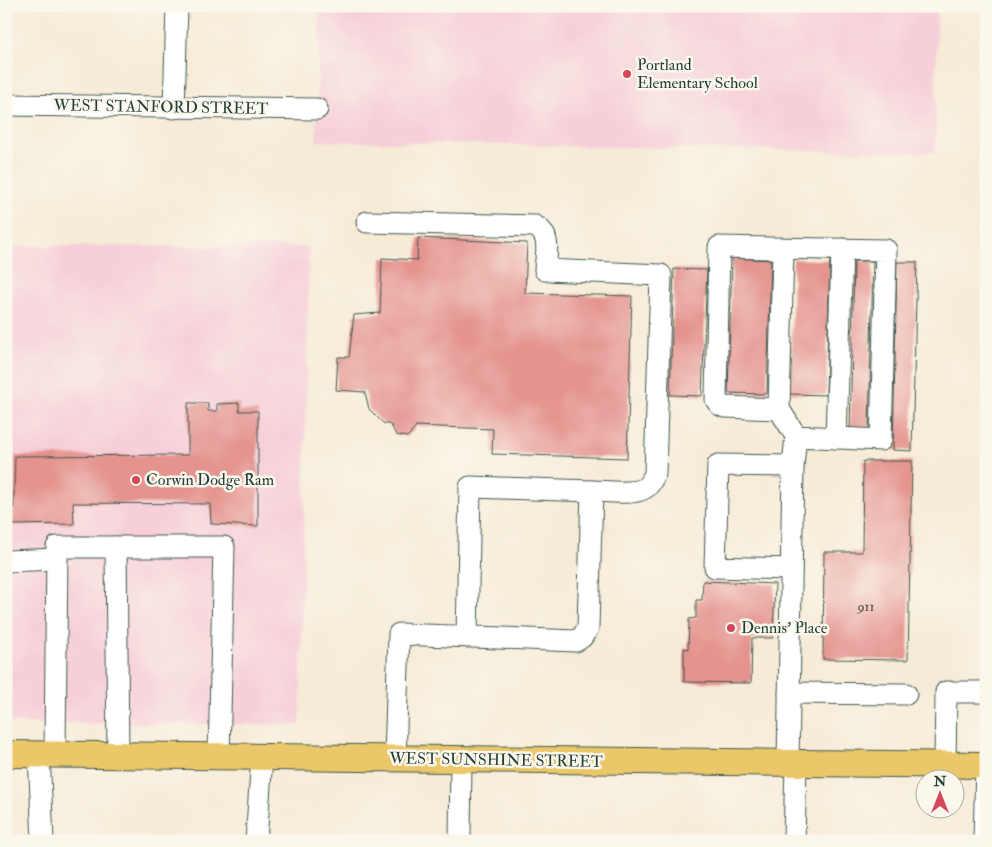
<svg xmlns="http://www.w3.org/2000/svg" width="992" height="847" font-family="'IM FELL Double Pica',serif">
<rect width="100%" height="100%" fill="#fbf7ec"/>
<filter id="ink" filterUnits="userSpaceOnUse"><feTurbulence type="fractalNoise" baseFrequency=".02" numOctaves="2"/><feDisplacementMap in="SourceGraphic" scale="10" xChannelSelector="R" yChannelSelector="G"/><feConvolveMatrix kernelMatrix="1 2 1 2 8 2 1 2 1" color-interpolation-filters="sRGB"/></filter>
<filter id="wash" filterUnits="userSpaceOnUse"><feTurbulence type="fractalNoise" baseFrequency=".0096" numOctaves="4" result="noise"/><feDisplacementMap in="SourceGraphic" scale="20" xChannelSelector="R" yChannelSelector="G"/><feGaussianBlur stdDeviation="1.12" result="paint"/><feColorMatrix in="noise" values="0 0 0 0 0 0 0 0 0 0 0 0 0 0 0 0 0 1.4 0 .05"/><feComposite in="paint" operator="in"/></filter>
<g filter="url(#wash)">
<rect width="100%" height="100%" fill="#f6ebd7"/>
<g fill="#f6cfd8">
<polygon points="320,6 937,6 935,153 316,141"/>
<polygon points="6,246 309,247 300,725 6,723"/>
</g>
<g id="blocks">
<g fill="#e4938e">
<polygon points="418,238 527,243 525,293 632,296 627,458 492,454 493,429 416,426 414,430 407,437 396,435 391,425 383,423 369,409 365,392 336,390 338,357 349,357 354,315 380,313 382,258 417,260"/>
<polygon points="732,258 771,260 767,394 728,393"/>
<polygon points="793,259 830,260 826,395 790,394"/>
<polygon points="854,261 873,261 869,430 850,430"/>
<polygon points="897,262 917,262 912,451 893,450"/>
<polygon points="674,269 707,270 702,396 670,395"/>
<polygon points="188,403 208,403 208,411 217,411 217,404 239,403 239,411 258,411 258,526 211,524 210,504 73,503 74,524 13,525 15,456 188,455"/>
<polygon points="863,461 912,461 908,660 823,659 824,552 862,552"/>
<polygon points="703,581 775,584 773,638 752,638 751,683 684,682 684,648 688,649 689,619 696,618 696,600 702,600"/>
</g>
</g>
</g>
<g filter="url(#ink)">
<use href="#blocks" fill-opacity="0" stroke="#3f574c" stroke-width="1"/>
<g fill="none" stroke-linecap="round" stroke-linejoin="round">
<g stroke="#3f574c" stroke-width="23">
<g id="minor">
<polyline points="6,105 317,109"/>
<polyline points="174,108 177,6"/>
<path d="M 367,222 L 535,226 C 552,235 546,254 545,270 L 661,275 L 655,474 C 652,479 650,486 643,489 C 631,495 606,491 592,491"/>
<polyline points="779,409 783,249"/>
<polyline points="836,438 842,249"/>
<polyline points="116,547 118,755"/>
<polyline points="6,561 57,559"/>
<polyline points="791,569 715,567 718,465 793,466"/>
<polyline points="789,693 906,694"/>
<polyline points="39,754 43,841"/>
<polyline points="55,754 57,547 224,547 219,757"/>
<polyline points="395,759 399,634 576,641 582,637 588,628 592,491 470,487 467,637"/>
<polyline points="788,764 793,466 796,436 881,440 886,250 719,247 716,400 720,405 725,407 779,409 796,436"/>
<polyline points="945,765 946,692 986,692"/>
<polyline points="256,841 262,757"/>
<polyline points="460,841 461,759"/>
<polyline points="794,841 796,764"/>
<polyline points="984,841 986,765"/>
</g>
</g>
<g stroke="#3f574c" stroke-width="28">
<polyline id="major" points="6,754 986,765"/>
</g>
<use href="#minor" stroke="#fff" stroke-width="21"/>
<use href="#major" stroke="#eac769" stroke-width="26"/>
</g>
</g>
<g fill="#d1495b" stroke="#fbf7ec" stroke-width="2">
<circle cx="627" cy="74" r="5"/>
<circle cx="136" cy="480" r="5"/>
<circle cx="731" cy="628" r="5"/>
</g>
<g text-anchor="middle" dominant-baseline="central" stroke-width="5" stroke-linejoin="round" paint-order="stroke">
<g font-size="14" fill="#50524a">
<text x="866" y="606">911</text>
</g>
<g font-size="16" fill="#1f3d34" stroke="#fbf7ec" text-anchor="start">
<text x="637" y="65">Portland<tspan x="637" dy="18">Elementary School</tspan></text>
<text x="146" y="480">Corwin Dodge Ram</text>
<text x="741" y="628">Dennis' Place</text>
</g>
<g font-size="16" fill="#1f3d34" stroke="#fbf7ec">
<text transform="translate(161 107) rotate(1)">WEST STANFORD STREET</text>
<text transform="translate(496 760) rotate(1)">WEST SUNSHINE STREET</text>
</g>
</g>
<rect width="992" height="847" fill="none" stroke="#fbf7ec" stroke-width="25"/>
<g transform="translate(940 794)"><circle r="24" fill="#fbf7ec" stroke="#a3ada2"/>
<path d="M0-4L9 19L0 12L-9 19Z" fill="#d1495b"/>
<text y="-8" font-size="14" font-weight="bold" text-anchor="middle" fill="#1f3d34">N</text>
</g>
</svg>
